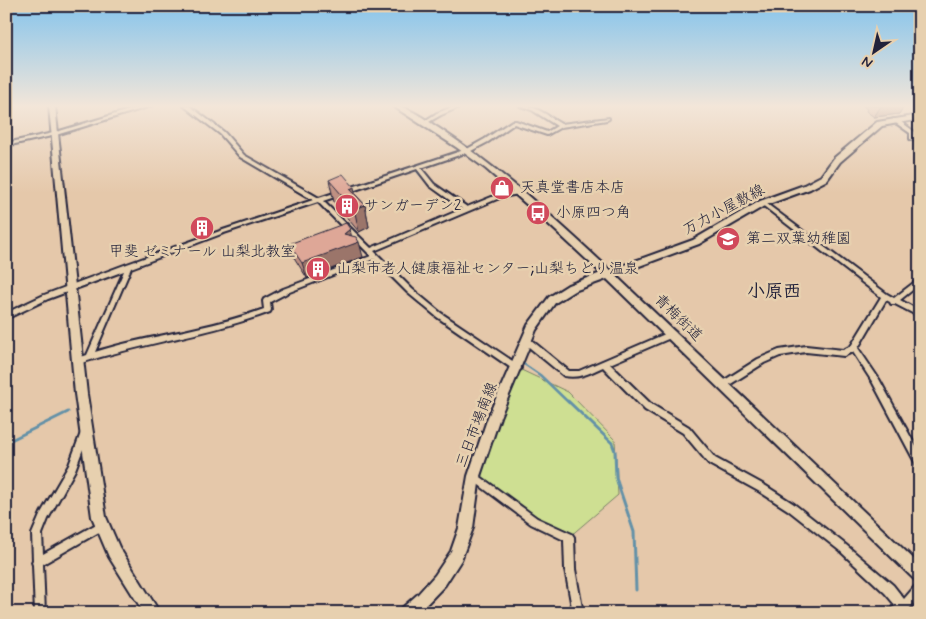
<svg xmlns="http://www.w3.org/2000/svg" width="926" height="619" font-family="Mynerve,'Klee One',sans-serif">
<rect width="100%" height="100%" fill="#e5c8aa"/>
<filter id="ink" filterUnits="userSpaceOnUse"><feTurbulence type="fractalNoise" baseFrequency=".02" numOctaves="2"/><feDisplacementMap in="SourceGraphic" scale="10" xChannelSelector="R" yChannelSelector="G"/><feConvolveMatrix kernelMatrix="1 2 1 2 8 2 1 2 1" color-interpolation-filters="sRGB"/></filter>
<g filter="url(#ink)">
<polygon fill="#cedf92" stroke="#788066" points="517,368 568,392 615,440 618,495 569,537 534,521 474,476"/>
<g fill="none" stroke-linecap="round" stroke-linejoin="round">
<polyline stroke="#6491a8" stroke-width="2" points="416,170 430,186"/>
<polyline stroke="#6491a8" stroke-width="2.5" points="521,362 540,375 569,403"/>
<g stroke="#6491a8" stroke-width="3">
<polyline points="568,401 612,443 615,451 616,478 634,532 636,590"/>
<polyline points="11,440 68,412"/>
</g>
<g stroke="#22223b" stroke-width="4">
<g id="street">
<polygon points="142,106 151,106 56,135 6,146 6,143 53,133"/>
<path d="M 184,106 L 190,106 L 224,132 L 244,155 L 319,198 L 467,149 L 485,139 L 512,121 L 516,121 L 547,132 L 557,126 L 532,110 L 520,106 C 538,106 546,115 561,124 L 609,118 L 609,119 L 607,120 L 561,127 L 547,135 L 514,124 L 488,142 L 471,151 L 421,168 L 434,184 L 467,207 L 499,194 L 519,190 L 522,192 L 519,194 L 502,197 L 374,251 L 412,289 L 441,313 L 520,366 L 521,368 L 520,370 L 517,371 L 514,370 L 437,317 L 408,293 L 374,259 L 287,293 L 270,302 L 271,310 L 270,312 C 208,335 141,343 78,364 L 75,363 L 74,361 L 75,359 L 87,355 L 124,271 L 48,299 L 6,319 L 6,313 L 44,295 L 127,264 L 220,231 L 313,200 L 240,157 L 220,134 ZM 417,169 L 430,186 L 462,209 L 371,248 L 323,201 ZM 318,202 L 371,256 L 283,289 L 264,299 L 263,301 L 264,309 C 242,317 220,323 197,328 C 163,336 128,341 95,352 L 131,268 L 224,233 Z"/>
<polygon points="455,106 462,106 441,115 427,123 423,122 437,113"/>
<polygon points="893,119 897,119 915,132 915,137 920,139 920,142 910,139 910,133 893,121"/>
<polygon points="763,201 887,294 894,298 920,278 920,284 900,300 920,311 920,317 895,304 891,304 890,302 886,300 858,348 879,379 920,454 920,467 917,466 873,383 853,352 844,356 806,352 780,356 764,363 726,387 723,388 720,387 719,385 720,383 758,359 779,350 806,346 843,350 851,346 881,297 761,204 760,203"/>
<path d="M 672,331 L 675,332 L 676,334 L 675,336 L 610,364 L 651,404 L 689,427 L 715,458 L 766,486 L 794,504 L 846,545 L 893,585 L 904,599 L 916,585 L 920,584 L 920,597 C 906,612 909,613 888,613 L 889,609 L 896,606 L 885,593 L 840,551 L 788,510 L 760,492 L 709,464 L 683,433 L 645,410 L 603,367 C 590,373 579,379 564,376 L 524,343 L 523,341 L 524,339 L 527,338 L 530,339 L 569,371 L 579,371 Z"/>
<polygon points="85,429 88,430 89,433 75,470 48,519 42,534 43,554 100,522 103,520 106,522 108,525 106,528 43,564 45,613 35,613 33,565 32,562 33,560 32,534 41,513 69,465 82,430"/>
<polygon points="474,472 537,518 572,534 574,537 575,569 583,613 573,613 565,569 564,540 531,524 471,479 470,476 471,473"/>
</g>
</g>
<g stroke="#22223b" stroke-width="4">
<g id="secondary">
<polygon points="49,106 55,106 87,394 106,517 119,547 160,613 144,613 109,557 92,517 75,394"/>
<path d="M 393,106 C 409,106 426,120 440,129 C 502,170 556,220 610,270 L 693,240 L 760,201 L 804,185 L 821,176 L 834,158 L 877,122 L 920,115 L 920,119 L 882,126 L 840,162 L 827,180 L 810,189 L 766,205 L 699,244 L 615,275 L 920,565 L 920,582 L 915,580 L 607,279 L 574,291 L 555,303 L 536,330 L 500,417 L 480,476 L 473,528 L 461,560 L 445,585 L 418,613 L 400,613 L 402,608 L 418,594 L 435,575 L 451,551 L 459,528 L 468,476 L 488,417 L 528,325 L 549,297 L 568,285 L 601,273 L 542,218 L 486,169 L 456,147 Z"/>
</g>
</g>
<use href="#street" fill="#e7d0af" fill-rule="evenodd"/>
<use href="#secondary" fill="#e7d0af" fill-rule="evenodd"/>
</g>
<g fill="#bf9082" stroke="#22223b">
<polygon points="863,106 904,106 899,114 874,117 866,111 867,109"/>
<polygon points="329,180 356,195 365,205 369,227 359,232 334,202"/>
<polygon points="352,236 363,257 307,278 295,259 289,244"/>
</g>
<g fill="#9b756a" stroke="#22223b">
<polygon points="881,106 904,106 899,114 874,117"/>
<polygon points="354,187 358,208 365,205 369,227 359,232 350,189"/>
<polygon points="350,229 353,244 359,242 363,257 307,278 302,263 344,234"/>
</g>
<g fill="#dea797" stroke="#22223b">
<polygon points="343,174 354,187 350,189 365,205 354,209 329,180"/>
<polygon points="346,223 350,229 344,234 356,237 359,242 302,263 289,244"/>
</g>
</g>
<linearGradient id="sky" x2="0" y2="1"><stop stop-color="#85c4ec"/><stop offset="0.55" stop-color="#f3e6d9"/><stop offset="1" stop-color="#f3e6d9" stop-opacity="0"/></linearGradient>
<rect width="926" height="193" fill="url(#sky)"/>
<defs>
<g id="shop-disc" transform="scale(1.25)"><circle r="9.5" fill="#d1495b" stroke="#e7d0af"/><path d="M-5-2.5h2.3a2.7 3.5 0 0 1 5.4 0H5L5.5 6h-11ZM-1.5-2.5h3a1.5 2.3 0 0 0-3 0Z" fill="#fff"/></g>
<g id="building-disc" transform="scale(1.25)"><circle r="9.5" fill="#d1495b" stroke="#e7d0af"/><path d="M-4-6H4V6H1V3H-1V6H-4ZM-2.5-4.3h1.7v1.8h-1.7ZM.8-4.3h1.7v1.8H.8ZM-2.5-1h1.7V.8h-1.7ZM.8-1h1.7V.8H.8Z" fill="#fff"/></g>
<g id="bus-disc" transform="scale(1.25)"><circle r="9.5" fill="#d1495b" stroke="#e7d0af"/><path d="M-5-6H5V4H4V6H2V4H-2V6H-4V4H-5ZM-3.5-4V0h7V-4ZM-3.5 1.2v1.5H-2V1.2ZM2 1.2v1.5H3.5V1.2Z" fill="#fff"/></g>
<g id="school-disc" transform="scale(1.25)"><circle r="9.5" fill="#d1495b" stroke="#e7d0af"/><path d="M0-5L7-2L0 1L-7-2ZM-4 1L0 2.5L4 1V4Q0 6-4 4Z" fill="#fff"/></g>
</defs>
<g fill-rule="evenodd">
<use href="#shop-disc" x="502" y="188"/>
<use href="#building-disc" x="347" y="206"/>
<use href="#bus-disc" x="538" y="213"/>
<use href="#building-disc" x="202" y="228"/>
<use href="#school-disc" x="728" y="239"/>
<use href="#building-disc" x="318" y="269"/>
</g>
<g text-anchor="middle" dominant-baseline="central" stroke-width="5" stroke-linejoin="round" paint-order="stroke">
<g font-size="15" fill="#22223b" stroke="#e7d0af" text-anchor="start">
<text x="520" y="188">天真堂書店本店</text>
<text x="364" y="206">サンガーデン2</text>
<text x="556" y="213">小原四つ角</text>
<text x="746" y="239">第二双葉幼稚園</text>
<text x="202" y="252" text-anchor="middle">甲斐 ゼミナール 山梨北教室</text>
<text x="336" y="269">山梨市老人健康福祉センター;山梨ちどり温泉</text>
</g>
<g font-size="15" fill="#22223b" stroke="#e7d0af">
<text transform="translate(724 210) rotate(-28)">万力小屋敷線</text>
<text transform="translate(678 318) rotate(44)">青梅街道</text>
<text transform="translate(477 425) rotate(-69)">三日市場南線</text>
</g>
<g font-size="18" font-weight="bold" fill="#22223b" stroke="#e7d0af">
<text x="774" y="292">小原西</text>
</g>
</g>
<rect width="926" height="619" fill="none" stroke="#e7d0af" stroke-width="25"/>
<rect x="12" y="12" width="901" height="594" fill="none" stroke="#22223b" stroke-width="2" filter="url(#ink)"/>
<g transform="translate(874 52) rotate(214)" stroke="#e7d0af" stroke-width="4" paint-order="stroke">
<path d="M0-4L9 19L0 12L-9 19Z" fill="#22223b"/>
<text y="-8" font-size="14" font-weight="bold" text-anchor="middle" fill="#22223b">N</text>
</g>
</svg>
